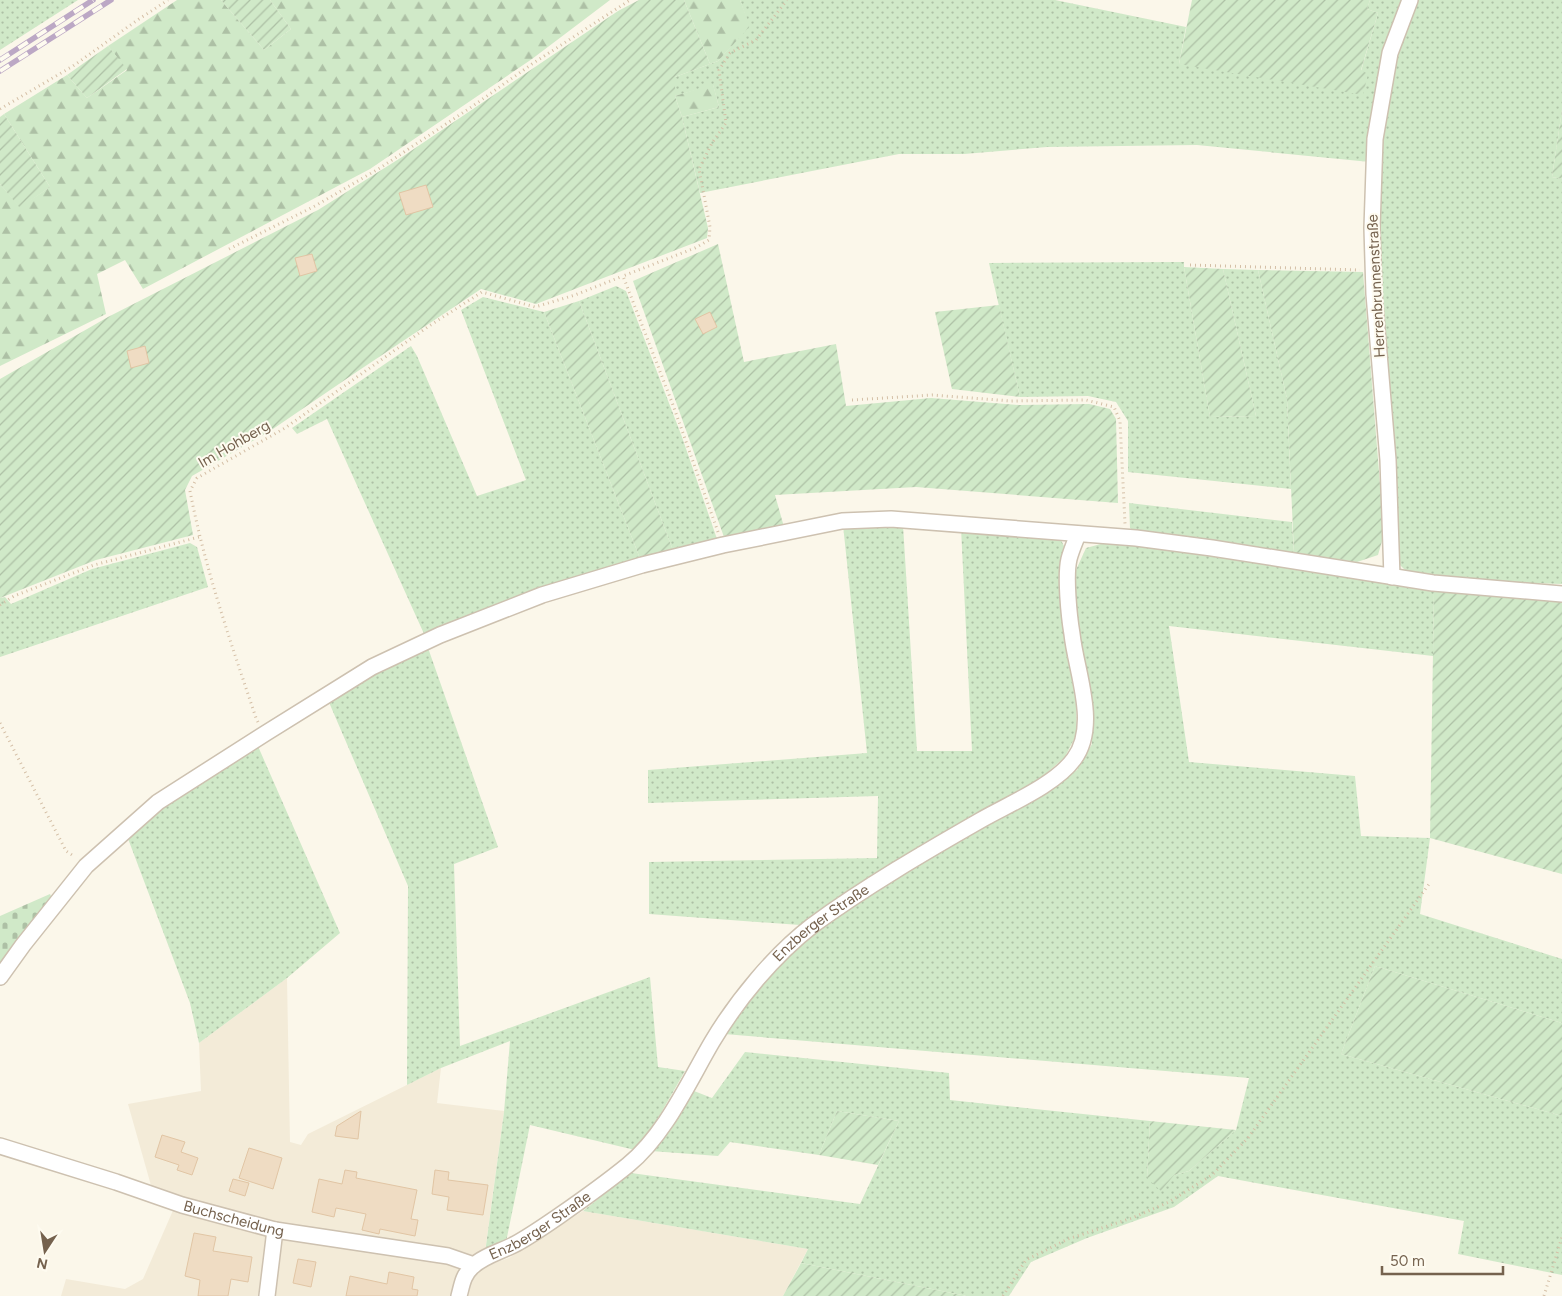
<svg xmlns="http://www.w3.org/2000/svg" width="1562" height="1296" font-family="Figtree,sans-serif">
<defs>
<pattern id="grass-dots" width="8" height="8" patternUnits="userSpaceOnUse" patternTransform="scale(1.25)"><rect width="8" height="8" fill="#d0e9c8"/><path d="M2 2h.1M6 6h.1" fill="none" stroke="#adc0a5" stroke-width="1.8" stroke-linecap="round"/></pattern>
<pattern id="forest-firs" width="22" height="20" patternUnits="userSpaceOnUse" patternTransform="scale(1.25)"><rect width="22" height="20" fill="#d0e9c8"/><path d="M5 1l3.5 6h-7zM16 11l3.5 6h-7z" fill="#adc0a5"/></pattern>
<pattern id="cemetery-stones" width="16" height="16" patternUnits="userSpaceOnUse" patternTransform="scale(1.25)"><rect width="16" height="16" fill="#d0e9c8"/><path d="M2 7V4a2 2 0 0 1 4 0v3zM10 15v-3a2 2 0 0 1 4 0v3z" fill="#adc0a5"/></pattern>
<pattern id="garden-furrows" width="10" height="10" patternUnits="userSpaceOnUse" patternTransform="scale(1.25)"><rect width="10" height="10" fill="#d0e9c8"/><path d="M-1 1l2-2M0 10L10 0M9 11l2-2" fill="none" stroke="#adc0a5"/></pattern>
</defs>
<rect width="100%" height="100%" fill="#fbf7ea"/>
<polygon fill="#f3ebd8" points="287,978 290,1142 301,1145 308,1134 441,1068 437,1103 504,1111 483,1267 509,1258 583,1211 808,1249 783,1296 61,1296 66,1279 125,1289 143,1279 178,1199 152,1189 128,1104 201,1091 199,1043"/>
<g fill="url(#grass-dots)">
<polygon points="0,0 78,0 0,50"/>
<polygon points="740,0 1055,0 1186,27 1179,64 1361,71 1378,13 1367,9 1370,0 1404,0 1396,20 1378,75 1370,162 1197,145 1047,147 964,154 899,154 700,193 682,117 719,107 713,85 675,96 675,77 718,61 749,26"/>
<path d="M 1416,0 L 1562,0 L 1562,110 L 1552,177 L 1562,179 L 1562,584 L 1501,582 L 1408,573 L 1398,563 L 1377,225 C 1378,191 1378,156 1384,122 C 1391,81 1401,39 1416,0 Z"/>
<polygon points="1184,262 1184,267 1210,417 1256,416 1223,269 1258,270 1287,399 1291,489 1128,472 1128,421 1116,402 1088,396 1020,397 989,263"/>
<polygon points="616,286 626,291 682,437 717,539 674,553 579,301"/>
<polygon points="483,297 544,312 641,561 425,636 327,419 297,434 292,428 411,346 417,356 477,496 526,480 461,310"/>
<polygon points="1129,503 1292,522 1294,553 1135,533 1130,528"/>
<polygon points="843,525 903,525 917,751 972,751 961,528 1059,536 1064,546 1059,578 1076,705 1077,733 1065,757 1042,777 868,879 800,925 649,914 649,862 877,858 878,796 648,803 648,770 867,753"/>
<polygon points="1108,542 1216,557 1434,590 1433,656 1169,626 1189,762 1355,776 1361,836 1430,838 1420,914 1562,959 1562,1023 1375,966 1341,1054 1562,1116 1562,1275 1458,1254 1464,1221 1218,1176 1174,1207 1087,1238 1031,1262 1009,1296 967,1296 801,1263 808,1249 583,1211 631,1173 860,1204 899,1121 837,1111 819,1155 730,1142 718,1156 651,1151 694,1091 712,1098 745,1052 949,1073 950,1100 1150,1121 1147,1178 1174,1175 1189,1171 1236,1130 1249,1078 724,1034 775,967 827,921 1077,770 1092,744 1075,604 1076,570 1086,548"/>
<polygon points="190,543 197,547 208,587 0,657 0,598 5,597 11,604 92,569"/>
<polygon points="427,645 498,847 454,864 460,1046 650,977 658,1067 685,1071 657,1120 635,1150 530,1125 506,1242 485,1253 504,1112 510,1041 441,1068 407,1085 408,886 328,700"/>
<polygon points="257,744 340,933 287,978 199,1043 190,1003 127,836 164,803"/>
</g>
<g fill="url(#forest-firs)">
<polygon points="177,0 221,0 264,50 291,29 270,0 610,0 532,59 370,169 143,289 125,260 97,274 106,314 0,366 0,184 20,207 50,187 4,114 67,75 87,98 127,70 108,46"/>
<polygon points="684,0 740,0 750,26 718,61 710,64"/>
<polygon points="713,84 719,107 682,117 675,96"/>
</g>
<polygon fill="url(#cemetery-stones)" points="50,894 52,898 0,970 0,916"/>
<g fill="url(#garden-furrows)">
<polygon points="221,0 270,0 291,29 264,50"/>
<polygon points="639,0 684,0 710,64 675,77 675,96 682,117 708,228 707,238 536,304 481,289 358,371 270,431 192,476 185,490 193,535 96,560 0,598 0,379 108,317 318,210 402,157 618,11"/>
<polygon points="1192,0 1370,0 1367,9 1378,13 1361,70 1368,74 1363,95 1179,64"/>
<polygon points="108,46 127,69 87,98 67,75"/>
<polygon points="1562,110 1562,179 1552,177"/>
<polygon points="4,114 50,187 20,208 0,184 0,117"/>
<polygon points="718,244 744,362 836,344 846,406 931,398 1019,405 1089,404 1110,409 1116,419 1118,503 916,487 775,495 784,527 728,540 724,537 633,281"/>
<polygon points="1184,267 1223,269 1256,416 1210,417"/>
<polygon points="1258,270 1363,272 1384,534 1378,555 1357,562 1294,553 1287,399"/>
<polygon points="579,301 674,553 641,561 544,312"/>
<polygon points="999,305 1020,397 952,389 935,312"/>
<polygon points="1434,590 1562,601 1562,874 1430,838"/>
<polygon points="1375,966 1562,1023 1562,1116 1341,1054"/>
<polygon points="837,1111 899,1121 878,1165 819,1155"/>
<polygon points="1150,1121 1236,1130 1189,1171 1174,1175 1161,1191 1147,1178"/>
<polygon points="801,1263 967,1296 783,1296"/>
</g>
<g fill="#efdcc3" stroke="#e1c5a4">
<polygon points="426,185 433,207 406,215 399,193"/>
<polygon points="312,254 317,271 300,276 295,258"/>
<polygon points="710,312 717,327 703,334 695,319"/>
<polygon points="145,346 149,363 131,368 127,351"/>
<polygon points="361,1111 358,1139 335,1136 337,1126"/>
<polygon points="162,1135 185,1142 181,1152 198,1158 192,1175 177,1170 179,1165 155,1157"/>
<polygon points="249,1148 282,1158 273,1189 239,1178"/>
<polygon points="345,1170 357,1172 356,1178 417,1190 411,1219 418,1220 415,1236 380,1229 379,1234 362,1230 366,1214 336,1208 334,1217 312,1212 319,1179 342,1184"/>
<polygon points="435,1170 449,1172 448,1180 488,1185 483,1215 447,1210 449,1197 432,1194"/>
<polygon points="233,1179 249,1183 245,1196 229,1191"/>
<polygon points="194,1233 216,1237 213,1251 252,1257 248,1282 231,1279 228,1296 198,1296 200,1280 185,1276"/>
<polygon points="298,1259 316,1262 311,1287 293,1283"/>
<polygon points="389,1272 414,1277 412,1289 418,1290 417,1296 346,1296 350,1276 387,1284"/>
</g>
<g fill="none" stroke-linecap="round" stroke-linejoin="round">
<g stroke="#cdc1b0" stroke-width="18">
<g id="minor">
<polyline points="1392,577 1388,460 1374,294 1372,228 1375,139 1390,53 1410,0"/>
<polyline points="0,977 23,945 86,866 158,802 266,733 372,667 440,635 542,595 642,565 723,545 842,521 891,519 1136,538 1212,548 1433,583 1562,594"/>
<path id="s1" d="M 0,1146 L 116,1182 L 182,1205 L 275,1230 L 448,1256 L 474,1265"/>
<polyline points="267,1296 275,1230"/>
<path id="s2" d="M 459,1296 C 462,1285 463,1275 472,1267 C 484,1255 504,1251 519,1242 C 533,1234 546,1225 559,1216 C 582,1200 606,1183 628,1165 C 665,1135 688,1083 712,1042 C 737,1000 774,955 813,925 C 865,887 925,852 981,820 C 1009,804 1055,785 1074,759 C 1099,725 1076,672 1072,634 C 1069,616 1065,576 1069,559 C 1071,551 1075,542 1078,534"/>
</g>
</g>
<g stroke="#d4bfa6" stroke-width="3" stroke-dasharray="1 4" stroke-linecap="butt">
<polyline points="0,109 73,66 139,19 168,0"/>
<polyline points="229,249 315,206 380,168 470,108 532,64 630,0"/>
<polyline points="1190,265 1360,270"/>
<polyline points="852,400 932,395 1011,401 1086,400 1114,407 1120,421 1125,524"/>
<polyline points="718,532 673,405 623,276 695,248 709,240 710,227 699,169 712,143 726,123 719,70 730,53 756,40 787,0"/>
<polyline points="0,605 14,596 94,565 199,537"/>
<path d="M 258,722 L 256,718 C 231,643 205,569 190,491 L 197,478 L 285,428 L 429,326 L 482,292 L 535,307 L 575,295 L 623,276"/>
<polyline points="0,723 66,851 75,857"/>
<polyline points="1003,1296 1026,1260 1068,1239 1132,1218 1169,1202 1212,1175 1248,1138 1429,884"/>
<polyline points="1544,1296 1562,1237"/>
</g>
<use href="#minor" stroke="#fff" stroke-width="15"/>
<g stroke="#bca8c5" stroke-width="5.5">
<g id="rail">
<polyline points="0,60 93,0"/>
<polyline points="0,71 111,0"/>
</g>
</g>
<use href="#rail" stroke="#fefbf0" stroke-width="4" stroke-dasharray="11" stroke-linecap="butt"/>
</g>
<g text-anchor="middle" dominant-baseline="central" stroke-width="4" stroke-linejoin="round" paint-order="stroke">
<g font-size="15" fill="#75624e" stroke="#fefbf0">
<text transform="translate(1376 286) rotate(-93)">Herrenbrunnenstraße</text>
<text transform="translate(234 444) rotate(-30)">Im Hohberg</text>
<text stroke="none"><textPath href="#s2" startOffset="532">Enzberger Straße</textPath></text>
<text stroke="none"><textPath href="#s1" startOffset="245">Buchscheidung</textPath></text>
<text stroke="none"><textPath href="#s2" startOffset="112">Enzberger Straße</textPath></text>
</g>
</g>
<g transform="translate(45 1251) rotate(192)" stroke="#fefbf0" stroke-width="4" paint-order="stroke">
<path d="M0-4L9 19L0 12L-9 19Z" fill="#75624e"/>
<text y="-8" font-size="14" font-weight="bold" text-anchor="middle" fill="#75624e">N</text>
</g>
<path d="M1382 1266v8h121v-8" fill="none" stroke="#75624e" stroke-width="2.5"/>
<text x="1390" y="1266" font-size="15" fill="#75624e" stroke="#fefbf0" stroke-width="4" paint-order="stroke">50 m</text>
</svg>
